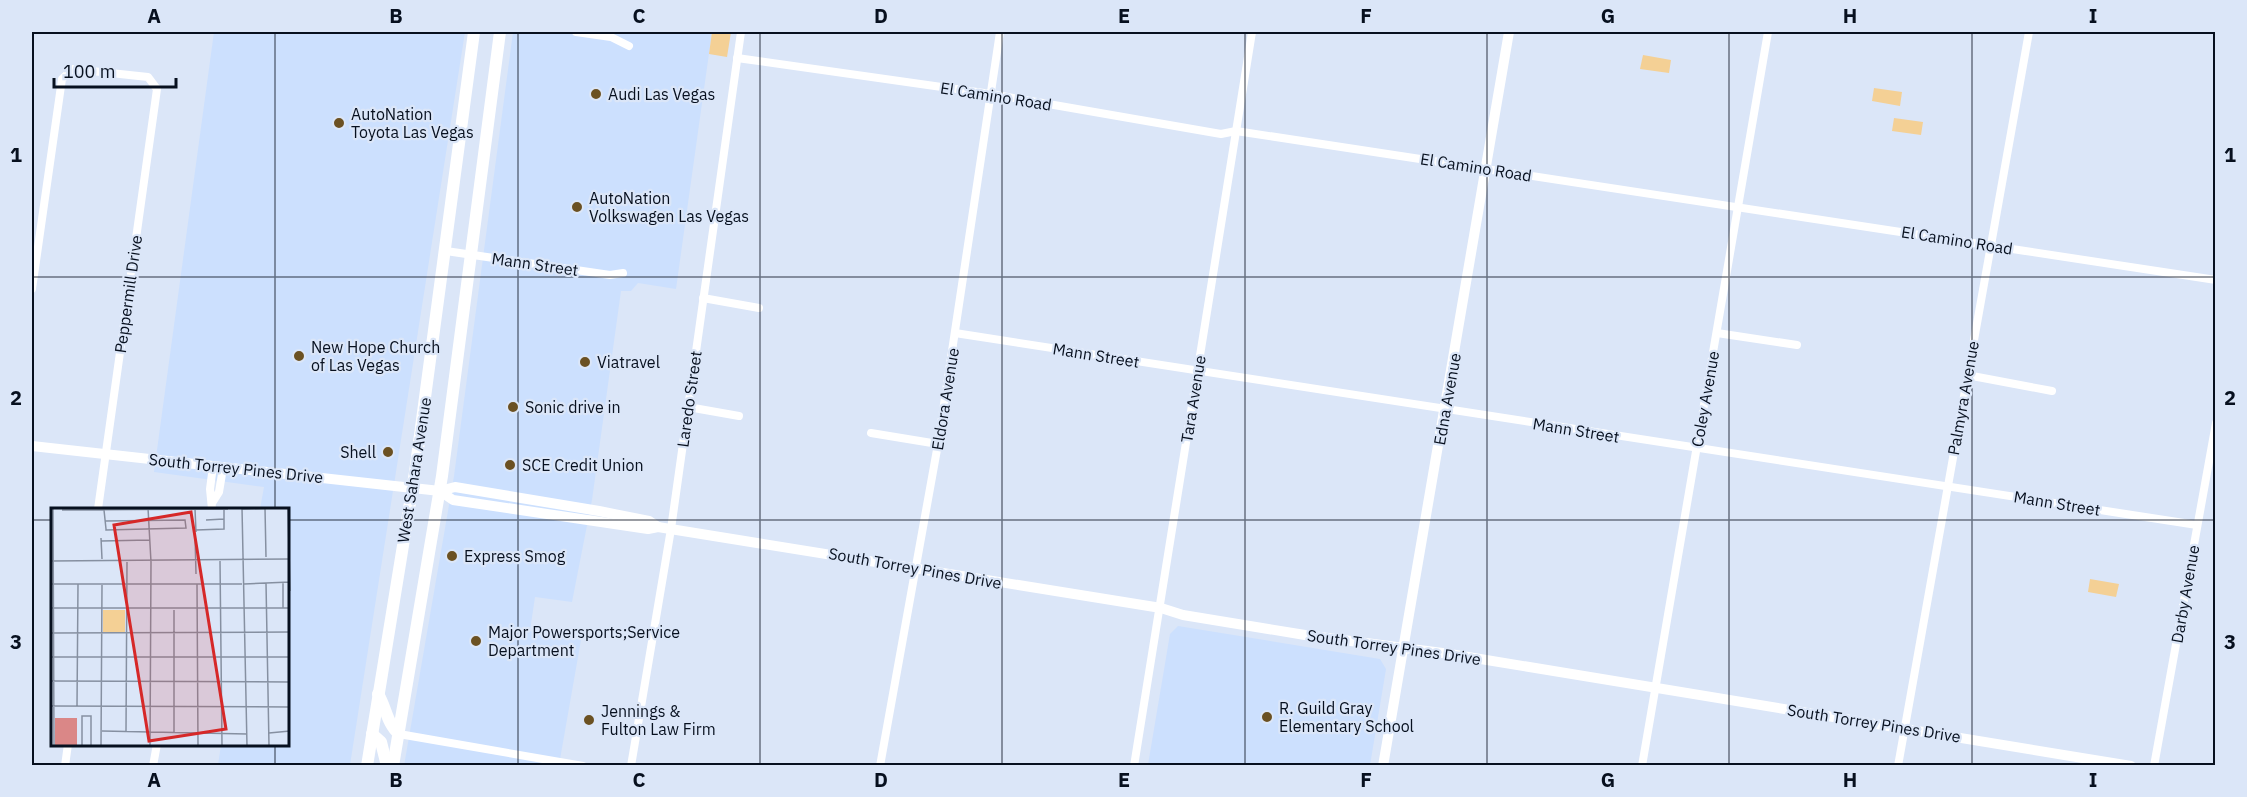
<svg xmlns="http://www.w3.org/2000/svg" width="2247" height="797" font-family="'IBM Plex Sans',sans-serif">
<rect width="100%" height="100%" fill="#dbe6f8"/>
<g fill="#cce0fe">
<polygon points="214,32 465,32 350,765 218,765 221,745 288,744 288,509 260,509 264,487 154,472"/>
<polygon points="513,32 712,32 676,289 638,283 631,291 621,291 592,500 572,602 535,597 530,631 581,640 559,765 404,766 454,476"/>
<polygon points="1178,626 1380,659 1386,669 1370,765 1148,765 1170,634"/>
</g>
<g fill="#f4d095">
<polygon points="712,32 731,32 727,57 709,54"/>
<polygon points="1643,55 1671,60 1669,73 1640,69"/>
<polygon points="1874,88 1902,92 1900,106 1872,101"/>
<polygon points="1894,118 1923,122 1921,135 1892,131"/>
<polygon points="2090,579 2119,584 2116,597 2088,592"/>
</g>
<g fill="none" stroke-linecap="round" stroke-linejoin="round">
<g stroke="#fff" stroke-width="8">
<polyline points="576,32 611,37 629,46"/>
<polyline points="737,58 991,94 1221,134 1236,131 2216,280"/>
<polyline points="446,251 610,275 623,273"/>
<polyline points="32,289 62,79 73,69 148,77 157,89 98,509"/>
<polyline points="703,298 759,308"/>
<polyline points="955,333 2197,525"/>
<polyline points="1717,333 1797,345"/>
<polyline points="1967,375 2052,391"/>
<polyline points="688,407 739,416"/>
<polyline points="871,433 938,444"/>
<polyline points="212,503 219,492 223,468"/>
<polyline points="212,509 210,489 213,466"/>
<polyline points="399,734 583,766"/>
<polyline points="65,766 68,744"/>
<polyline points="153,766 157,744"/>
<polyline points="631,766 671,529 741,32"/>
<polyline points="880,766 938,444 1000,32"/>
<polyline points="1134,766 1252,32"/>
<polyline points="1642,766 1768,32"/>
<polyline points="1898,766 2029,32"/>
<polyline points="2154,766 2216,423"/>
</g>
<g stroke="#fff" stroke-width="10">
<polyline points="32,446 440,491 455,487 599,511 649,521 658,527"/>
<polyline points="440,491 453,500 648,529 658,527 1161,608 1183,615 1305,635 1450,654 2131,766"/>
<polyline points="1383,766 1509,32"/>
</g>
<g stroke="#fff" stroke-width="12">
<path d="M 378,694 C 386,707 387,724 399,734"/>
<polyline points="372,734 381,742 387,766"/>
<polyline points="367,766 415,472 474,32"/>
<polyline points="393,766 442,476 500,32"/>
</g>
</g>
<path fill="none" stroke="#07101f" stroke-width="1.5" stroke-opacity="0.55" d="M 275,32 L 275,509M 518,32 L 518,766M 760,32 L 760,766M 1002,32 L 1002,766M 1245,32 L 1245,766M 1487,32 L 1487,766M 1729,32 L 1729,766M 1972,32 L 1972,766M 32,277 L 2216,277M 32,520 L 52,520M 288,520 L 2216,520M 275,744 L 275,766"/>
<g fill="#6b5122" stroke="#dbe6f8" stroke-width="2">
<circle cx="596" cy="94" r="6"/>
<circle cx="339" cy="123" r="6"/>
<circle cx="577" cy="207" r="6"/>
<circle cx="299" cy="356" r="6"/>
<circle cx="585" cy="362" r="6"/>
<circle cx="513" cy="407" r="6"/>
<circle cx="388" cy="452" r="6"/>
<circle cx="510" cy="465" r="6"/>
<circle cx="452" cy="556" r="6"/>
<circle cx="476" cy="641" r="6"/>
<circle cx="1267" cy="717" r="6"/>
<circle cx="589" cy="720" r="6"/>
</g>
<g text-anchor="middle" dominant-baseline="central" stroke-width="4.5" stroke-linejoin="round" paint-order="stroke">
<g font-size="16" fill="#07101f" stroke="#dbe6f8" text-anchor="start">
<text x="608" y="94">Audi Las Vegas</text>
<text x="351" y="114">AutoNation<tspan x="351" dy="18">Toyota Las Vegas</tspan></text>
<text x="589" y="198">AutoNation<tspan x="589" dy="18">Volkswagen Las Vegas</tspan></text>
<text x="311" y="347">New Hope Church<tspan x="311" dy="18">of Las Vegas</tspan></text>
<text x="597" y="362">Viatravel</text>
<text x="525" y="407">Sonic drive in</text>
<text x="376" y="452" text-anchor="end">Shell</text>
<text x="522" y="465">SCE Credit Union</text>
<text x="464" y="556">Express Smog</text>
<text x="488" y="632">Major Powersports;Service<tspan x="488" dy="18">Department</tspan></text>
<text x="1279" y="708">R. Guild Gray<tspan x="1279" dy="18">Elementary School</tspan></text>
<text x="601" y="711">Jennings &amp;<tspan x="601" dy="18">Fulton Law Firm</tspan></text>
</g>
<g font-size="16" fill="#07101f" stroke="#dbe6f8">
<text transform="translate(996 96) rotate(9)">El Camino Road</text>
<text transform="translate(1476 167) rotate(9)">El Camino Road</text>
<text transform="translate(1957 240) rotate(9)">El Camino Road</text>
<text transform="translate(535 264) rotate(8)">Mann Street</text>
<text transform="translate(128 294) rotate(-82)">Peppermill Drive</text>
<text transform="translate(1096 355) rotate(9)">Mann Street</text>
<text transform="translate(1963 398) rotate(-80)">Palmyra Avenue</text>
<text transform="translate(689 399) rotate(-82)">Laredo Street</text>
<text transform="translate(945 399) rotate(-81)">Eldora Avenue</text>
<text transform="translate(1193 399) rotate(-81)">Tara Avenue</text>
<text transform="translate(1447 399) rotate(-80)">Edna Avenue</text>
<text transform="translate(1705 399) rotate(-80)">Coley Avenue</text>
<text transform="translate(1576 430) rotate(9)">Mann Street</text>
<text transform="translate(236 468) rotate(6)">South Torrey Pines Drive</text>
<text transform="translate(414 470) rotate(-81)">West Sahara Avenue</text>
<text transform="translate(2057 503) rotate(9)">Mann Street</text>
<text transform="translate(915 568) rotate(10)">South Torrey Pines Drive</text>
<text transform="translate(2185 594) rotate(-80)">Darby Avenue</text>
<text transform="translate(1394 647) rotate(8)">South Torrey Pines Drive</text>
<text transform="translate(1874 723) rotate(9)">South Torrey Pines Drive</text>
</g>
</g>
<g transform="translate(51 508)">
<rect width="238" height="238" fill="#dbe6f8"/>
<path d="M 52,102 L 74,102 L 74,124 L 52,124 Z" fill="#f4d095"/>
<path d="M 4,210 L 26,210 L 26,238 L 4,238 Z" fill="#da8787"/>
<path fill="none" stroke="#8690a1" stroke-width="1.5" d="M 2,0 L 3,238M 97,0 L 100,54M 191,0 L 196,238M 214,0 L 215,49M 237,0 L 239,83M 144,1 L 145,24M 191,1 L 223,0M 11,2 L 177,1M 53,2 L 55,21 L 55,22 L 135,20 L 134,12 L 54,13M 155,12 L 173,11M 145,22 L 173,21 L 173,0M 144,27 L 145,66M 50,30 L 51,51M 50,33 L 99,32M 0,53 L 239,51M 169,53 L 171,238M 215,75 L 218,238M 232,75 L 232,100M 0,76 L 191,76M 146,76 L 147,238M 193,76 L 239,74M 1,100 L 239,100M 123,102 L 123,224M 1,125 L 239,124M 0,149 L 239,149M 0,173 L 239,174M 0,198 L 239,199M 26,198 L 27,76M 51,223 L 196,226M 75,223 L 76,54M 218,225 L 239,223M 31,238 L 31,208 L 40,208 L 40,238M 50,238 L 51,77M 99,238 L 100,54"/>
<path fill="#d62828" fill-opacity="0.15" stroke="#d62828" stroke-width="3" d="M 140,4 L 175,221 L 98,233 L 63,17 Z"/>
<rect width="238" height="238" fill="none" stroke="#07101f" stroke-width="3"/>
</g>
<rect width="2247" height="797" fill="none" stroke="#dbe6f8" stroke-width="66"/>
<path d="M54 78v9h122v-9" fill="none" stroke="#07101f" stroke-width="3"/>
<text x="63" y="78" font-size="18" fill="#07101f" stroke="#dbe6f8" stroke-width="4.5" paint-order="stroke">100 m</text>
<rect x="33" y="33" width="2181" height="731" fill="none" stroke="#07101f" stroke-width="2"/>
<g font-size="20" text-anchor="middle" font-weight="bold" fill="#07101f">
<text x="154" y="23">A</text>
<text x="396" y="23">B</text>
<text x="639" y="23">C</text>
<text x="881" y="23">D</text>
<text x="1124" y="23">E</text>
<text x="1366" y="23">F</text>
<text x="1608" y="23">G</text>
<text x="1850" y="23">H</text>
<text x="2093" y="23">I</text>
<text x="16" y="162">1</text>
<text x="2230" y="162">1</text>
<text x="16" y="405">2</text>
<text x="2230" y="405">2</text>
<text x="16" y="649">3</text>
<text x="2230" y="649">3</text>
<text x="154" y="787">A</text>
<text x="396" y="787">B</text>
<text x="639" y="787">C</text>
<text x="881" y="787">D</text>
<text x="1124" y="787">E</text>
<text x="1366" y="787">F</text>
<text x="1608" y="787">G</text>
<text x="1850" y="787">H</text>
<text x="2093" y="787">I</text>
</g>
</svg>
